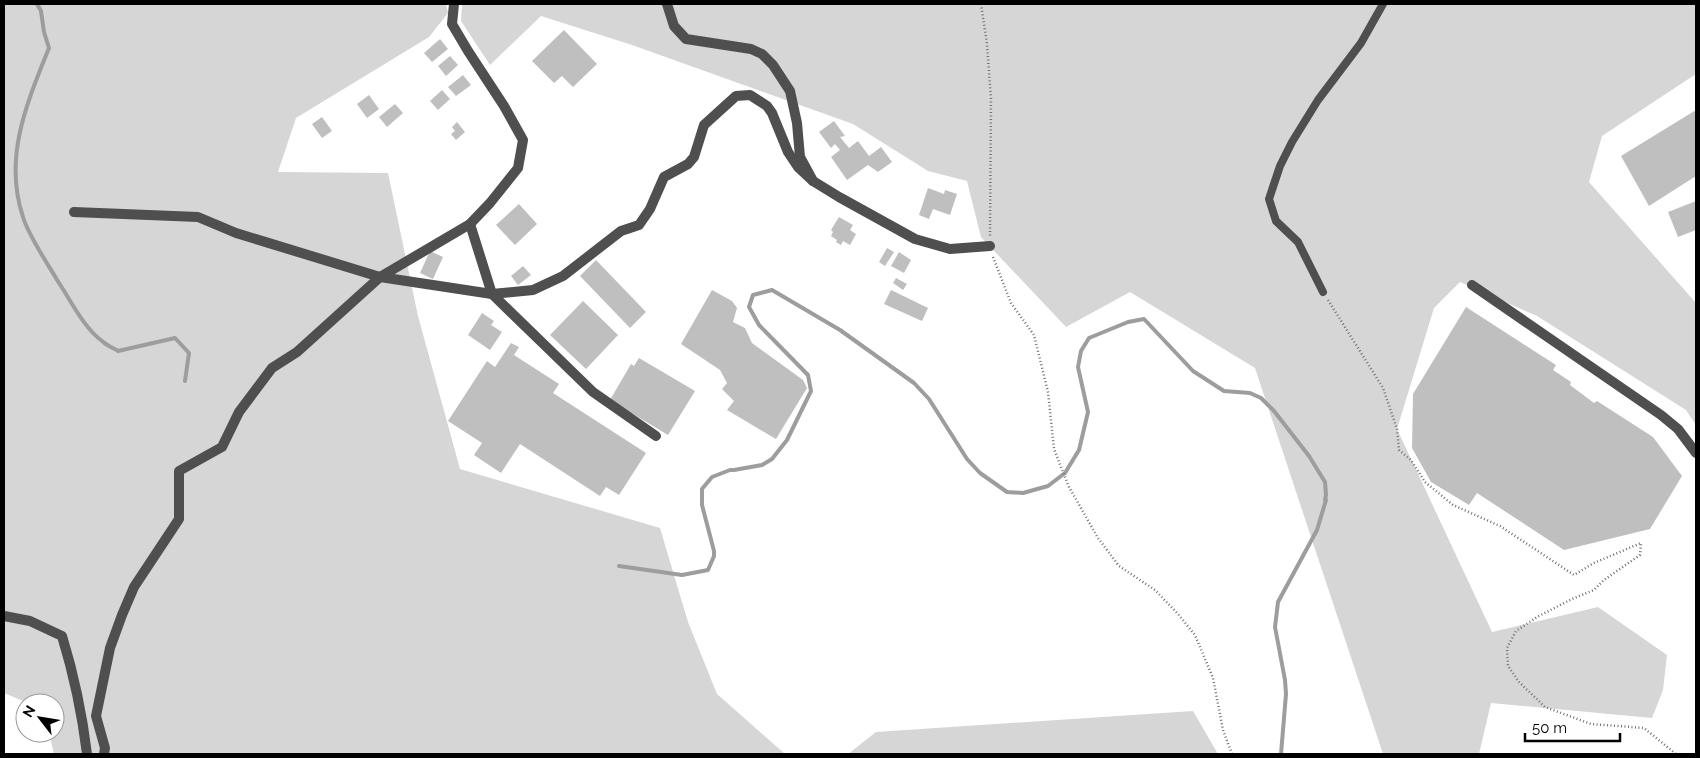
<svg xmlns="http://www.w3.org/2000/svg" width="1700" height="758" font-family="Raleway,sans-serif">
<rect width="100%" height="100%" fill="#fff"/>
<g fill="#d6d6d6">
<polygon points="4,4 446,4 448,13 429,37 296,118 278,172 388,173 418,316 460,469 660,528 688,622 717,694 785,754 54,754 49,733 55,733 55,703 28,703 4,693"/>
<polygon points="462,4 1696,4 1696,74 1602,136 1589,182 1696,303 1696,425 1686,410 1537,316 1460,282 1434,308 1397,429 1492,632 1598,607 1667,655 1663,690 1652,718 1491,703 1479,754 1383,754 1255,368 1130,292 1066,327 981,237 967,181 928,171 853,124 632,45 541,16 490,65 461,21"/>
<polygon points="1193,711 1218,754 848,754 876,732"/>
</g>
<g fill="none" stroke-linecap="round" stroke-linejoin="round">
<g stroke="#9d9d9d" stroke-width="4">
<path d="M 37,4 L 41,11 L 44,32 L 49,48 C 27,103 3,157 23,217 C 29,237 48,264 59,283 C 71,301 84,328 102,341 C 106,345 113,348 118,351 L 175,338 L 189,353 L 185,381"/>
<polyline points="619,566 682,575 708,570 714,556 714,551 702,505 702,489 712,477 730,470 734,470 762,465 772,459 787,440 811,391 808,375 759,325 749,307 753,295 772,290 840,330 914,383 929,399 967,459 980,473 1007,492 1023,493 1048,486 1065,473 1079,450 1088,412 1078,367 1081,351 1089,338 1128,322 1144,319 1193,371 1224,391 1250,393 1261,398 1274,411 1309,456 1325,482 1326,495 1325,500 1326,500 1317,530 1278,602 1275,627 1285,680 1286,694 1281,754"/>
</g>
</g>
<g fill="#bfbfbf">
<polygon points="564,30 597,64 573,87 562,76 554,83 532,61"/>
<polygon points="440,39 448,49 432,62 424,53"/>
<polygon points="450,56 458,65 446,76 438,66"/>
<polygon points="463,75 471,85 456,96 448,87"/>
<polygon points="442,90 450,99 438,110 430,101"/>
<polygon points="369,95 379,109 367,118 357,104"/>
<polygon points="395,104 403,113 387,127 379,117"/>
<polygon points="1696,110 1696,176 1649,206 1621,156"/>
<polygon points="322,117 332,131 322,138 312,124"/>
<polygon points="834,121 845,136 840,137 849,148 858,141 869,156 881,147 892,162 878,172 868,165 847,180 831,157 840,150 835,144 831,148 819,132"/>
<polygon points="457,122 465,132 456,140 451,134 455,131 452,127"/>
<polygon points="928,188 944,194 945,190 957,194 950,215 933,209 929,219 919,215"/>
<polygon points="1696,201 1696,230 1678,237 1668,212"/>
<polygon points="519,204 537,224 515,245 496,225"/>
<polygon points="839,217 853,225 850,230 856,234 850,245 843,241 841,245 836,242 837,240 831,236 833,232 831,230"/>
<polygon points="887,248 894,252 885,266 879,262"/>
<polygon points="430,251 443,257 433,279 420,273"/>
<polygon points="899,252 911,260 904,273 891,266"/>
<polygon points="596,260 646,312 630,328 580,276"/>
<polygon points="523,266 531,275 518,285 511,276"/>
<polygon points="896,278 907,284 903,290 893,283"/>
<polygon points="712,290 732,301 737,308 733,322 745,328 752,343 803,380 807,388 776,439 727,410 734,401 722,389 727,383 720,370 681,344"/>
<polygon points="891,290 928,308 922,321 884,304"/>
<polygon points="583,301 618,335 586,369 550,335"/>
<polygon points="1466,307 1556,365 1553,370 1571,382 1570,385 1594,403 1597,401 1653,437 1682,476 1650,529 1564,550 1477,493 1469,505 1431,482 1412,448 1413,394"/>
<polygon points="482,313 494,321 491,325 502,332 490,350 468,335"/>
<polygon points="511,343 519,347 514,355 559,384 553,393 646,453 619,495 606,487 600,496 520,444 501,473 474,455 482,443 448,421 487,361 495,367"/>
<polygon points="639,358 695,391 668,435 610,400 631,364 634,366"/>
</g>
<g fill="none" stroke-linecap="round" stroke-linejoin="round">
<g stroke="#717171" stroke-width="2.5" stroke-dasharray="1 2.5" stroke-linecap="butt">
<polyline points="981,4 987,44 991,99 990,237"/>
<polyline points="993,257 1011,303 1034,335 1048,392 1054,449 1069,487 1098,538 1119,566 1155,590 1178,614 1195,635 1213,678 1223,730 1232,754"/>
<polyline points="1328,300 1383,388 1397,429 1399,450 1411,460 1425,482 1453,505 1500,526 1574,575 1594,563 1641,543 1640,555 1604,580 1594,590 1572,599 1537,617 1516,631 1507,648 1508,666 1519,682 1545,707 1591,724 1644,728 1676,754"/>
</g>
<polyline stroke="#4f4f4f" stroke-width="8" points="1323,292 1298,242 1276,221 1269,199 1280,166 1292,142 1318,100 1361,43 1383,4"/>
<g stroke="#4f4f4f" stroke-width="10">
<polyline points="667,4 674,26 686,39 751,49 762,54 773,65 790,91 797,123 800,157 813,181 839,197 915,239 950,249 990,246"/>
<polyline points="74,212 198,217 236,233 380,277 492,294 533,290 563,276 621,231 639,225 650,209 664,177 688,164 694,157 704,125 736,96 750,95 767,106 772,113 788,152 798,167 813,181"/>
<polyline points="470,224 492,294 593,392 656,436"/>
<polyline points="1472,285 1661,415 1678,429 1696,453"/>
<path d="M 4,616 L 30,621 L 62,636 C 74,675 82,713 87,754"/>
<polyline points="104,754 105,748 96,716 110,648 122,615 134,587 179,519 179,471 222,447 239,412 272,368 297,352 380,277 470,224 490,203 518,168 523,140 504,106 468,51 452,24 454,4"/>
</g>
</g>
<rect width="1700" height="758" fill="none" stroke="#000000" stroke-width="10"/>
<g transform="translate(40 718) rotate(301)"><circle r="24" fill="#ffffff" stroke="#999999"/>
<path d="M0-4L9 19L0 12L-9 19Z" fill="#000000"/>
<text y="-8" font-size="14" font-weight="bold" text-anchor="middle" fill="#000000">N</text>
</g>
<path d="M1525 733v8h95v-8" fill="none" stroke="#000000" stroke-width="2.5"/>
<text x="1532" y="733" font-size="15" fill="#000000" stroke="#ffffff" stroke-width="4" paint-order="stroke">50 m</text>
</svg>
